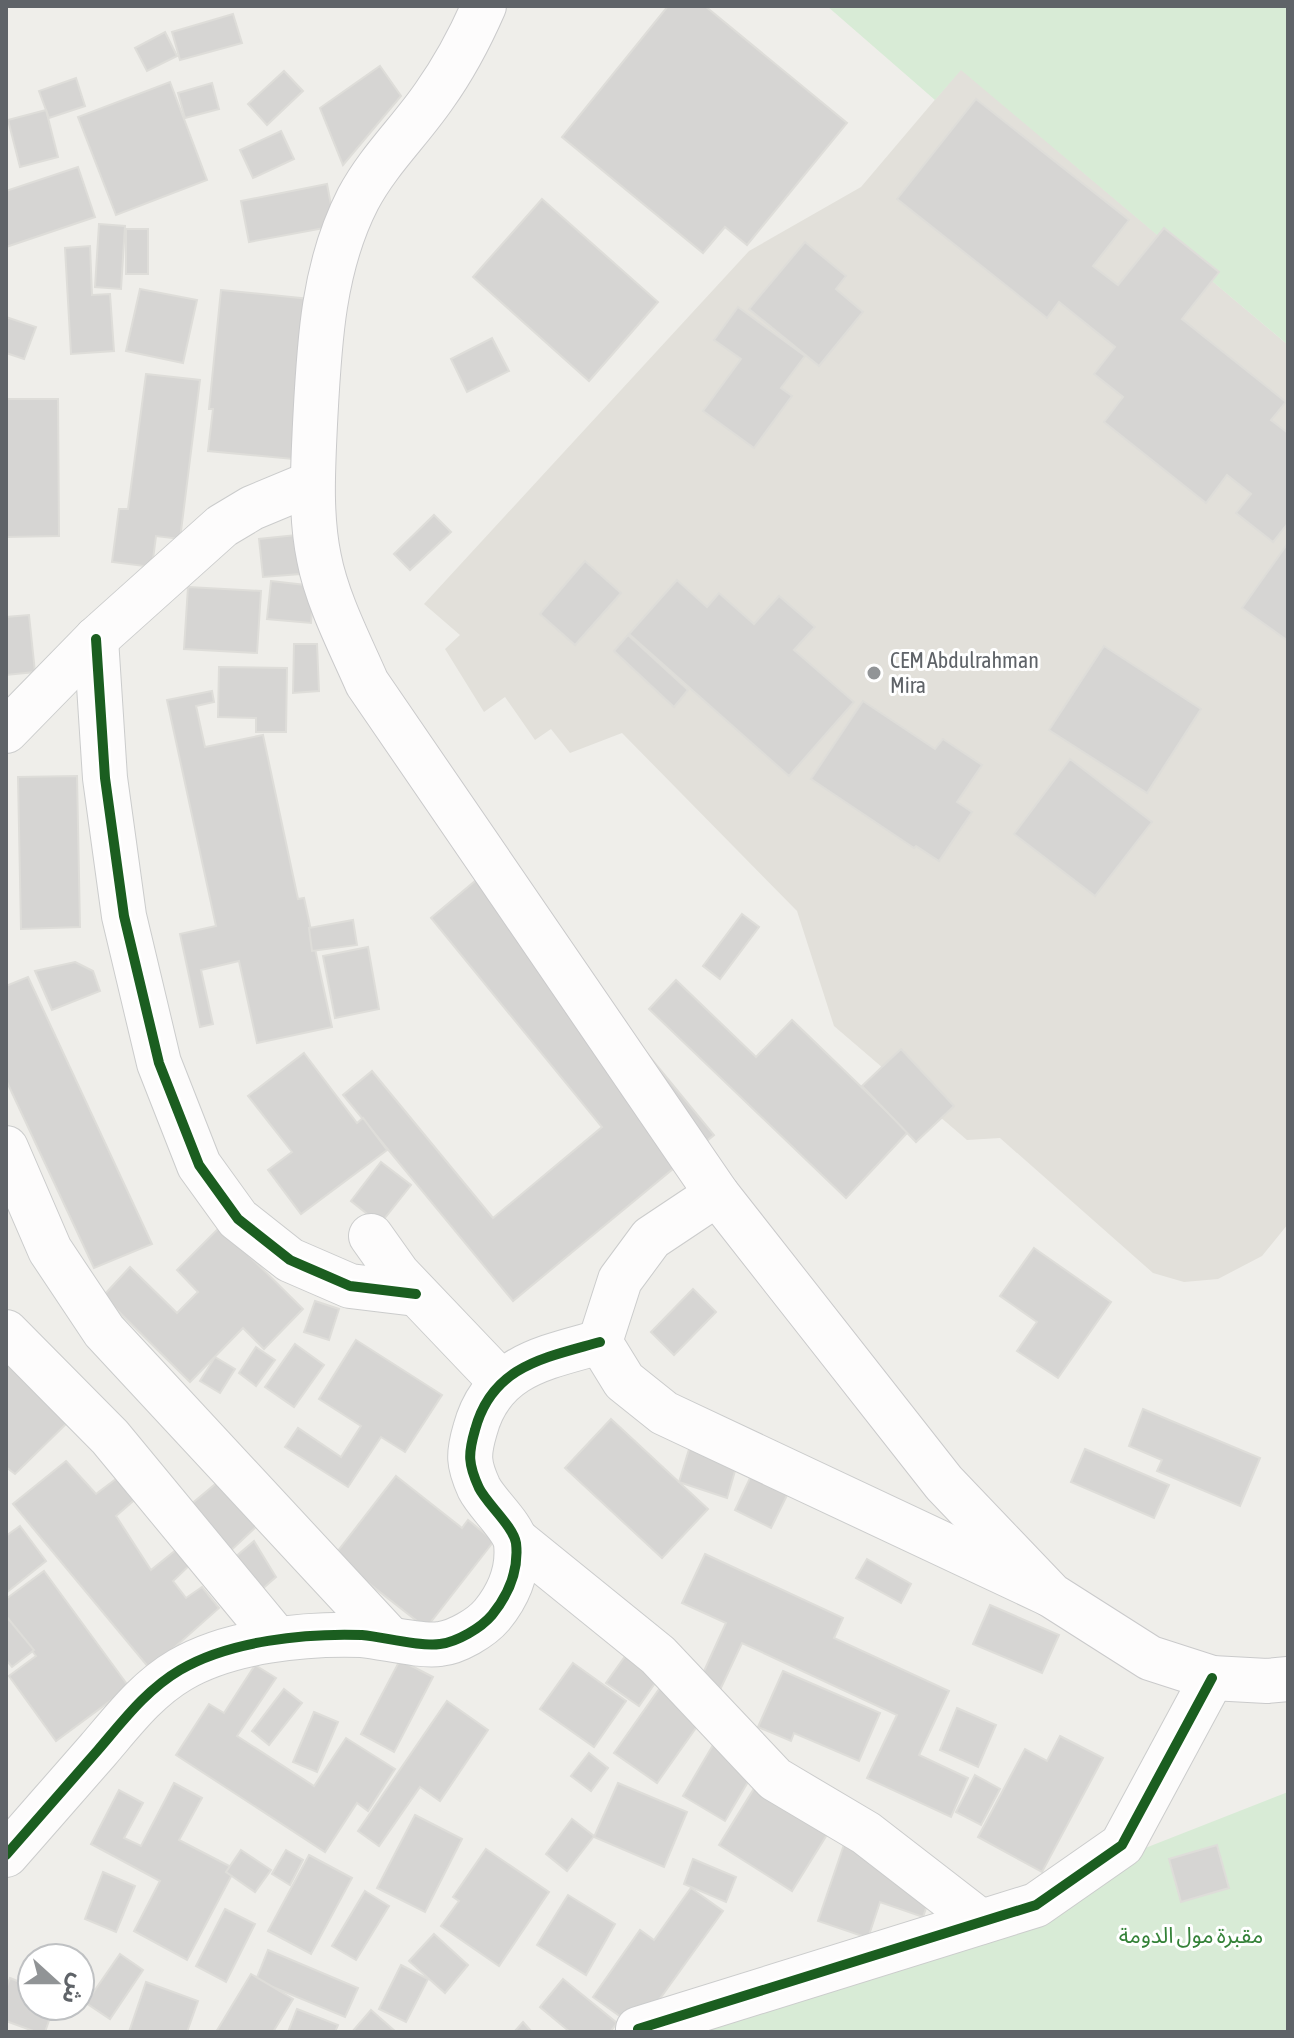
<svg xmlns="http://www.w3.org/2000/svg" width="1294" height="2038" font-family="'Asap Condensed','Noto Sans Arabic',sans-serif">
<rect width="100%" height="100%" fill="#efeeea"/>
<polygon fill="#e2e0da" points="961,69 1288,345 1288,1224 1262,1256 1218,1279 1184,1282 1153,1273 1000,1138 967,1140 834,1026 797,911 622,733 570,753 551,729 535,740 505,697 484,712 445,649 460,635 424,604 749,251 861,187"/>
<g fill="#d8ebd6">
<polygon points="827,6 1288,6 1288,345 961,70 935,100"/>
<polygon points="1288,1792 1288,2032 676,2032"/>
</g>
<g fill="#d6d5d3" stroke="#deddd9" stroke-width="2">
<polygon points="668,6 705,6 847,123 747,245 725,227 703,253 562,137"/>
<polygon points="233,14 242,43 180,60 172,32"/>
<polygon points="165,32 177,56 147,71 135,48"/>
<polygon points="380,66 401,96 343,165 320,108"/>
<polygon points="284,71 303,91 267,125 248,104"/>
<polygon points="76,78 85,106 49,118 39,91"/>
<polygon points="170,82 207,180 116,215 78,117"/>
<polygon points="212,83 219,109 185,118 178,93"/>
<polygon points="976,99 1129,220 1093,266 1118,285 1164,228 1219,272 1182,319 1286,402 1271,420 1288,433 1288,523 1273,542 1236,513 1251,494 1227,475 1206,503 1104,422 1123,397 1094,374 1115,347 1059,302 1047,318 897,199"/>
<polygon points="46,110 58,157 20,167 8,120"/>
<polygon points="281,131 294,159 253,178 240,150"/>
<polygon points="78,167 95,217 6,247 6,191"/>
<polygon points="327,184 335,226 249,242 241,201"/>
<polygon points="542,199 658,302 589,381 473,277"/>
<polygon points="99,224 125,226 121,289 95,287"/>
<rect x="126" y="229" width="22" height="45"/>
<polygon points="805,242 846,276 836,289 863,312 819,366 749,309"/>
<polygon points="90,246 92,295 110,294 114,351 71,354 65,248"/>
<polygon points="140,289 197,300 183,363 126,351"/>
<polygon points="221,290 310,299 293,459 208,451 213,409 209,409"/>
<polygon points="738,307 805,356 781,388 792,396 754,448 703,411 741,359 714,340"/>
<polygon points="6,317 36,327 24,359 6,353"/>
<polygon points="492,338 509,371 467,392 451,359"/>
<polygon points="146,374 200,380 180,539 156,536 152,567 112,562 119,509 128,509"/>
<polygon points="6,399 58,399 59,536 6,537"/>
<polygon points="434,515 451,532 410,570 394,554"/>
<polygon points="296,535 300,574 263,577 259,539"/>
<polygon points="1288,543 1288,641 1242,608"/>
<polygon points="585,561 621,593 575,645 540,614"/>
<polygon points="677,580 707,607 719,593 754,624 779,596 815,627 794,650 854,702 789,776 629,634"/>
<polygon points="271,581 314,586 311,623 267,619"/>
<polygon points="188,587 261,591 257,653 184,649"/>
<polygon points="29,615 35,672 6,675 6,617"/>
<polygon points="628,635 688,690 674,707 614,651"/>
<polygon points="294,644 317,644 319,691 293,693"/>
<polygon points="1104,646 1201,709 1147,793 1049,730"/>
<polygon points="219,667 287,668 286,732 256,732 256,718 218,717"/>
<polygon points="212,691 214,702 196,706 205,747 263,735 298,899 304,898 332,1027 257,1043 239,961 201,970 213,1024 200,1027 180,934 216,926 167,700"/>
<polygon points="863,701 935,749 943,739 982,765 957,802 972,812 939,861 916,846 914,848 811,779"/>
<polygon points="1070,759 1152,822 1095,896 1014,834"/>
<polygon points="77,776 80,927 21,929 18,777"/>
<polygon points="493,866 714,1135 513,1301 343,1095 372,1071 493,1218 602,1127 431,918"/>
<polygon points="742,914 759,927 720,979 703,966"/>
<polygon points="353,920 357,945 312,951 309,928"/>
<polygon points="368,947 379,1009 335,1018 323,956"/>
<polygon points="75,962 93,971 100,991 52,1010 35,971"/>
<polygon points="28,977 152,1244 94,1268 6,1080 6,986"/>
<polygon points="676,980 756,1057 792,1020 908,1132 846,1198 649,1009"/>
<polygon points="901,1049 954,1106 916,1142 862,1086"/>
<polygon points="304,1053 357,1123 363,1118 387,1150 301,1214 268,1170 292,1152 248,1096"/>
<polygon points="381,1162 411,1185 380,1224 351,1201"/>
<polygon points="220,1227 303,1309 264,1349 243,1328 190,1382 103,1296 130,1267 177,1313 198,1292 177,1270"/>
<polygon points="1034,1248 1111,1302 1058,1378 1017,1351 1037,1322 1000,1296"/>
<polygon points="693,1289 716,1312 674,1355 651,1332"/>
<polygon points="315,1301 339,1309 329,1340 304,1332"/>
<polygon points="356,1340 442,1395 405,1452 381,1437 348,1487 285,1447 298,1428 341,1457 361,1426 319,1399"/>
<polygon points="295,1344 324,1365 294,1407 265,1387"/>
<polygon points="256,1347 275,1360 256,1386 239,1373"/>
<polygon points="6,1357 69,1421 15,1474 6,1467"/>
<polygon points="215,1357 235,1369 220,1393 200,1381"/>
<polygon points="1143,1409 1260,1458 1240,1506 1157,1471 1162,1460 1129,1446"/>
<polygon points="611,1419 708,1509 662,1558 565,1468"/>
<polygon points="690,1446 738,1461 727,1498 679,1482"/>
<polygon points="1085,1449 1169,1485 1154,1518 1071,1482"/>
<polygon points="66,1461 96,1494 124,1473 140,1495 116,1516 151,1570 181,1546 194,1561 173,1581 186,1598 202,1587 219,1608 150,1669 13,1504"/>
<polygon points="757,1463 794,1481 771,1528 735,1510"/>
<polygon points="225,1476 259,1524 225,1556 189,1506"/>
<polygon points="396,1476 462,1528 468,1520 494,1541 426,1628 334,1556"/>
<polygon points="20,1526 46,1561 6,1593 6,1536"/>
<polygon points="254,1541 276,1577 253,1597 227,1564"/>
<polygon points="705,1554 843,1618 834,1638 949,1691 919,1755 968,1778 951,1817 867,1778 897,1715 742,1643 719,1692 699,1682 726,1623 682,1603"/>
<polygon points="867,1559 911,1584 901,1603 856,1578"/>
<polygon points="44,1571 129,1687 56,1741 9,1676 36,1656 6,1616 6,1599"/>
<polygon points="990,1605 1059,1635 1042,1673 973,1644"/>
<polygon points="6,1616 34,1650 12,1667 6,1660"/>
<polygon points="644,1630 676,1653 639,1706 606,1683"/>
<polygon points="400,1660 433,1677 394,1752 361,1734"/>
<polygon points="573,1663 626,1701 594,1747 540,1709"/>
<polygon points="255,1665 276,1678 237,1736 314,1786 346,1738 395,1769 368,1811 357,1803 325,1852 176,1755 209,1704 224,1713"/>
<polygon points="783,1671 880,1713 859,1761 794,1733 791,1741 758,1727"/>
<polygon points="667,1678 710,1708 657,1783 614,1753"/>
<polygon points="284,1689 302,1703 269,1745 252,1731"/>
<polygon points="447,1701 488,1730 440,1801 420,1787 379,1846 358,1831"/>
<polygon points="957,1708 996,1725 978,1767 940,1750"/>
<polygon points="314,1712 338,1722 317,1772 293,1762"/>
<polygon points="723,1728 765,1753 725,1821 683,1796"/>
<polygon points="1060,1736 1103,1758 1042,1872 978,1837 1025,1749 1047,1761"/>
<polygon points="589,1753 608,1768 591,1791 571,1776"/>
<polygon points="975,1775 1000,1789 981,1825 956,1812"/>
<polygon points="174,1783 202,1798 179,1840 235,1869 187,1960 134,1931 160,1881 91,1844 119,1790 143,1803 124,1838 141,1846"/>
<polygon points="618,1783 687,1812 664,1867 594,1837"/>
<polygon points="755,1787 828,1833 792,1891 719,1845"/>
<polygon points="415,1815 462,1839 425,1912 377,1888"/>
<polygon points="572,1819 594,1836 567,1871 546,1854"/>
<polygon points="850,1827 940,1867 923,1917 880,1902 868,1938 818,1921"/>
<polygon points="1217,1845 1229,1888 1181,1902 1169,1859"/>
<polygon points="486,1849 549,1892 499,1966 441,1926 459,1901 453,1897"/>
<polygon points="241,1850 271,1870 255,1892 226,1872"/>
<polygon points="286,1850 303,1860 290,1885 272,1874"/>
<polygon points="309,1855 352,1878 311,1954 268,1931"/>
<polygon points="693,1859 736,1877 726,1902 684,1884"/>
<polygon points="103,1872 135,1886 116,1932 85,1919"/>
<polygon points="691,1888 723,1911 638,2029 593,1997 640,1930 654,1940"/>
<polygon points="365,1891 389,1906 356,1960 332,1946"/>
<polygon points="568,1895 615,1924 586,1975 537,1945"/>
<polygon points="225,1909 255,1924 226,1982 196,1966"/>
<polygon points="434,1934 468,1965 445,1993 409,1961"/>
<polygon points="268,1950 358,1988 345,2017 256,1980"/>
<polygon points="120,1954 143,1970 110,2019 86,2003"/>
<polygon points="401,1965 428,1979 406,2022 379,2009"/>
<polygon points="251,1974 293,1999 273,2032 216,2032"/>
<polygon points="10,1978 32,1987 32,2006 54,2006 45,2032 36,2032 6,2021 6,1989"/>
<polygon points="563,1979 617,2023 610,2032 570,2032 540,2007"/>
<polygon points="146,1982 198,2001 187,2032 129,2032"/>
<polygon points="297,2009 338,2025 335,2032 288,2032"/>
<polygon points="371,2010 396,2032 352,2032"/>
<polygon points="523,2022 532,2032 514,2032"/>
</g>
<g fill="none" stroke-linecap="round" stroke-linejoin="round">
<g stroke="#cbcccc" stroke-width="46">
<g id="street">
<polyline points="96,639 105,778 124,916 159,1063 199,1165 238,1219 290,1260 350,1286 416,1294"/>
<polyline points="6,731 96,639 222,526 252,508 312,483"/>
<polyline points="6,1148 50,1250 104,1331 389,1638"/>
<polyline points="717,1194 651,1238 620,1280 600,1342 624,1381 664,1413 1049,1594"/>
<polyline points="371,1236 398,1274 500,1381"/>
<polyline points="6,1332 110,1437 276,1638"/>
<polyline points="516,1540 658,1655 775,1779 866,1833 981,1922"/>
<path d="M 6,1855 C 37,1820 67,1785 98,1750 C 123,1721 146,1690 180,1670 C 229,1641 305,1633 362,1635 C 384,1637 420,1647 440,1644 C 457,1642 481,1628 492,1615 C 509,1594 519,1570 516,1543 C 513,1526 487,1504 479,1488 C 468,1464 468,1454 475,1430 C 492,1366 544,1358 600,1342"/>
<polyline points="638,2029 1036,1905 1122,1845 1212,1678"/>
</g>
</g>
<g stroke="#cacacb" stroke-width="46">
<path id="secondary" d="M 484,6 C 470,38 454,68 434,96 C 410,131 378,161 358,199 C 322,269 319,348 315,424 C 313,468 310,515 319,558 C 327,600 350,644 367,683 L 717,1194 L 944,1483 L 1051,1595 L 1150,1658 L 1212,1678 L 1267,1681 L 1288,1679"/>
</g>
<use href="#street" stroke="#fdfcfc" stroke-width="44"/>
<use href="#secondary" stroke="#fdfcfc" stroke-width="44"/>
<g stroke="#fff" stroke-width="15">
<g id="cycleway">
<polyline points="96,639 105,778 124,916 159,1063 199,1165 238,1219 290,1260 350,1286 416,1294"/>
<path d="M 6,1855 C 37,1820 67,1785 98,1750 C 123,1721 146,1690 180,1670 C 229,1641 305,1633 362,1635 C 384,1637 420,1647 440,1644 C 457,1642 481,1628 492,1615 C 509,1594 519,1570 516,1543 C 513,1526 487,1504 479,1488 C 468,1464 468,1454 475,1430 C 492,1366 544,1358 600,1342"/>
<polyline points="638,2029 1036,1905 1122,1845 1212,1678"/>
</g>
</g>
<use href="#cycleway" stroke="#1b5e20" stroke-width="10"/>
</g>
<circle fill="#919496" stroke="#fff" stroke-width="3" cx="874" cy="673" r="8"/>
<g text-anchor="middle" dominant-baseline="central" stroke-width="6" stroke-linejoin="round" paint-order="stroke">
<g font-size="22" fill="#5f6368" stroke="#fff" text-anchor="start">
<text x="890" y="660">CEM Abdulrahman<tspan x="890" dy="25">Mira</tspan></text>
</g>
<g font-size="22" fill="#348238" stroke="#fff">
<text x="1191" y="1935">مقبرة مول الدومة</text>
</g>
</g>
<rect width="1294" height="2038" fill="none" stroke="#5f6368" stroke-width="16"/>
<g transform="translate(56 1982) rotate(111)"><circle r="38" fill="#ffffff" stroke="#bfc1c3" stroke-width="2"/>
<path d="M0-6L14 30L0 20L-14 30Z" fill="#919496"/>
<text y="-12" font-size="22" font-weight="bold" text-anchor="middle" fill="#5f6368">ش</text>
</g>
</svg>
